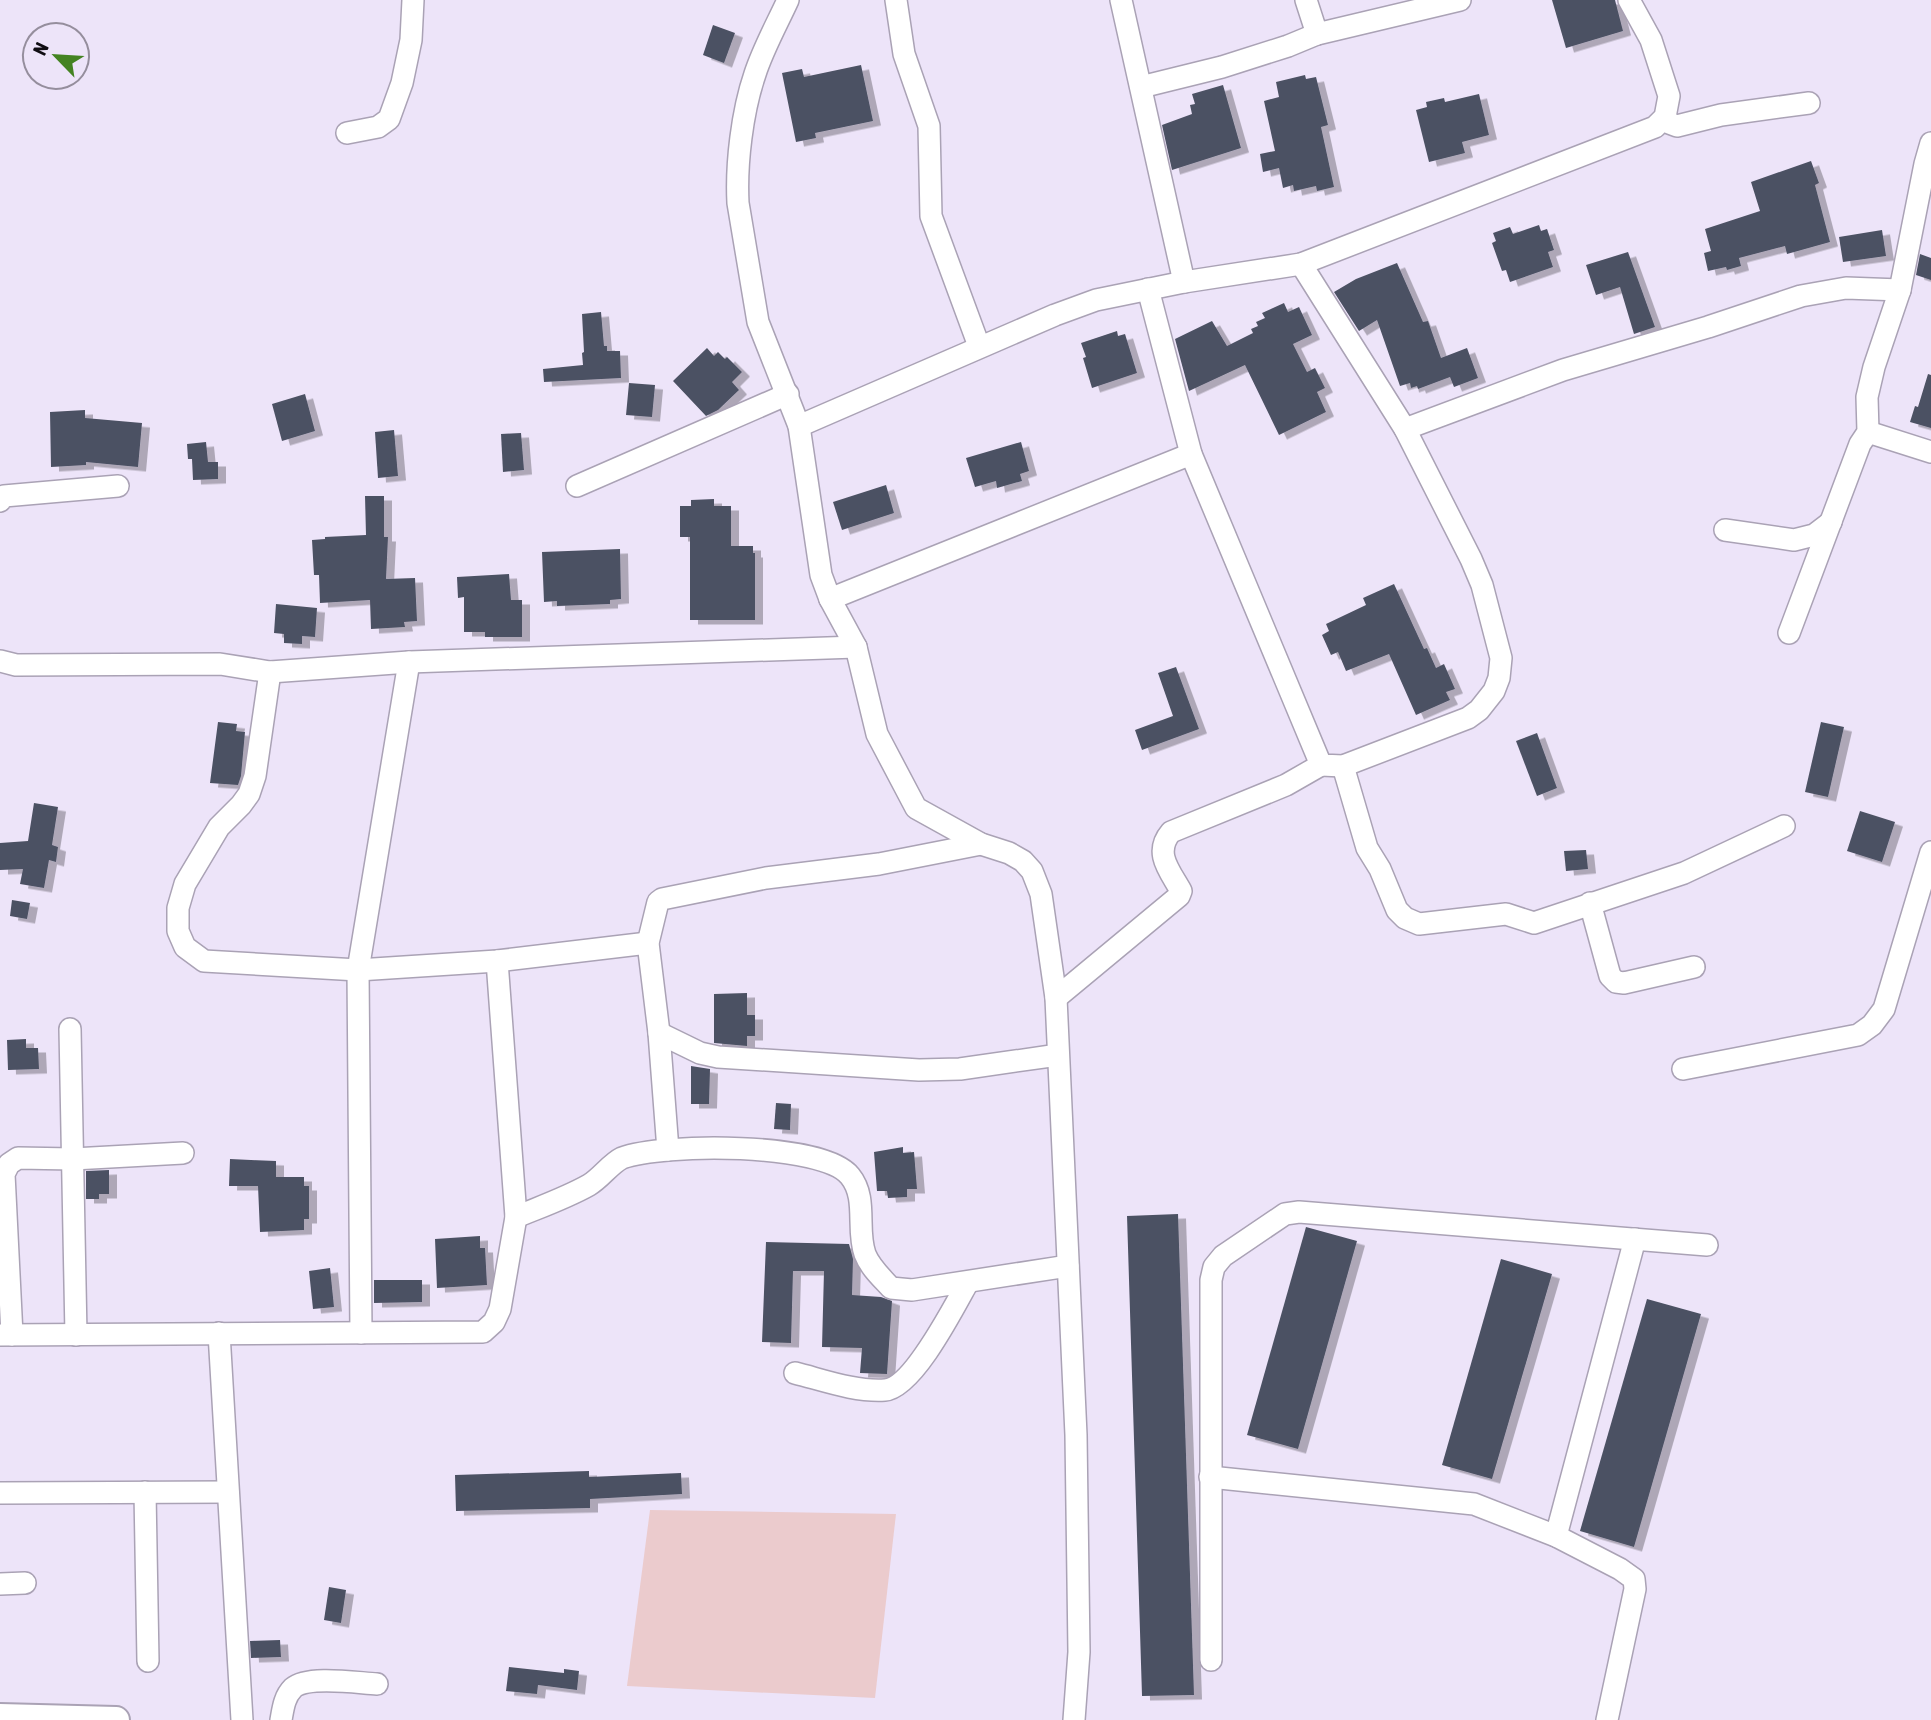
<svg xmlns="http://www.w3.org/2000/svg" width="1931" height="1720" font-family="'Asap Condensed',sans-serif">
<defs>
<filter id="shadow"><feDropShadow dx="8" dy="4.5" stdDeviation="0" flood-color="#0004"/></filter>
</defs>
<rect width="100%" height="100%" fill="#ede4f9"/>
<polygon fill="#ebcbcd" points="650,1510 896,1514 875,1698 627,1686"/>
<g fill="#4c5163" filter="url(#shadow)">
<polygon points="1552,0 1615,0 1623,31 1566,48"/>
<polygon points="713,25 735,33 724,63 703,55"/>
<polygon points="861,65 873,121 815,133 816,138 796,142 782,73 802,69 804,77"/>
<polygon points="1305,75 1306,79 1316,77 1328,125 1321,127 1334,187 1317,191 1316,186 1294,191 1293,185 1283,188 1279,168 1263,172 1260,154 1275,151 1264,101 1279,97 1276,82"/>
<polygon points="1223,85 1241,148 1172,170 1162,125 1192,114 1190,105 1195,104 1192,94"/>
<polygon points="1479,94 1489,135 1462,142 1465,153 1429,162 1416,110 1427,107 1426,102 1444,98 1445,102"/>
<polygon points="1811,161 1819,183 1815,185 1830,242 1787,254 1785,246 1739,258 1741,266 1727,270 1726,267 1708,271 1704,253 1711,251 1705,229 1760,211 1751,182"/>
<polygon points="1539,225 1541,231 1547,229 1554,250 1548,252 1553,267 1510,282 1506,270 1502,271 1492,243 1496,241 1493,233 1510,227 1513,234"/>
<polygon points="1882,230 1886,256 1843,262 1839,237"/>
<polygon points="1628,252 1655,327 1634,334 1620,287 1596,295 1586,265"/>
<polygon points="1920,254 1931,258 1931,280 1916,275"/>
<polygon points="1397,263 1423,322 1428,321 1441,358 1467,348 1478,378 1454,387 1450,377 1418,389 1417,386 1411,388 1410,383 1400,386 1377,320 1359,331 1334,292 1356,279"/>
<polygon points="1284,303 1288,312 1299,307 1312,335 1293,344 1307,372 1315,368 1325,388 1317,392 1326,412 1279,435 1245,365 1189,391 1175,339 1212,321 1227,346 1253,333 1251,329 1258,326 1256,322 1265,318 1262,313"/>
<polygon points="601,312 604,346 607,346 607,351 620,351 621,378 544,382 543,369 583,365 582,353 584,352 582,314"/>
<polygon points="1117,331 1118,336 1125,334 1137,373 1092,388 1083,358 1086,357 1081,343"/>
<polygon points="707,348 714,356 718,352 725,359 727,357 742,372 732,382 739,390 718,410 706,416 673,381"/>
<polygon points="1928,374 1931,375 1931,428 1910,422 1915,406 1918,407"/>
<polygon points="629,383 655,385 652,417 626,415"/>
<polygon points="305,394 315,431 282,441 272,404"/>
<polygon points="85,410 85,418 142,423 138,467 86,462 86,465 51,467 50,412"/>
<polygon points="394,430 398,476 378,478 375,432"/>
<polygon points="521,433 524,470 503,472 501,434"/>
<polygon points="206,442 208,462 218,462 218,479 193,480 192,459 188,459 187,444"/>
<polygon points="1021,442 1029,471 1020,474 1022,481 997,488 996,481 975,487 966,458"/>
<polygon points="886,485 894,513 842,530 833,502"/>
<polygon points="365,496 384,496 384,537 388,537 386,579 415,578 417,621 404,622 405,627 371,629 370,600 320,603 319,575 314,575 312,540 325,539 325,537 366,535"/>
<polygon points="714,499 714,506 731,506 731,546 753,546 753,553 755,553 755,620 690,620 690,537 680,537 680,506 691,506 691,500"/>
<polygon points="620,549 621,599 610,600 610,604 557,606 557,601 544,602 542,552"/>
<polygon points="509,574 511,600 522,600 522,637 485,637 485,632 464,632 464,597 458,598 457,577"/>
<polygon points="1394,584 1424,649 1427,648 1436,668 1444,664 1455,689 1446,692 1450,700 1416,715 1389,654 1346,671 1338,652 1331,655 1322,635 1329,631 1326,624 1366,605 1363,598"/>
<polygon points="276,604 317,608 315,637 302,636 302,644 284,643 284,634 274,633"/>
<polygon points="1176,667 1199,729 1142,750 1135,730 1173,716 1158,673"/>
<polygon points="218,722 237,724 236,731 245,732 241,776 238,785 210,783"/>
<polygon points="1821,722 1844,727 1828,797 1805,792"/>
<polygon points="1537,733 1557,788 1537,796 1516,741"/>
<polygon points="34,803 58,807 52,845 58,847 56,862 49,860 44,888 20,884 23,869 0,870 0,843 28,841"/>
<polygon points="1860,811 1895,822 1882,862 1847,851"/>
<polygon points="1586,850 1588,869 1566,871 1564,851"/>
<polygon points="12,900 30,903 27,919 10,916"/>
<polygon points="747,993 747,1015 755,1015 755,1036 747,1036 747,1046 714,1043 714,994"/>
<polygon points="26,1039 26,1048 38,1048 39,1069 8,1070 7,1040"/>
<polygon points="691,1066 710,1069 709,1104 691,1104"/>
<polygon points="776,1103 791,1104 790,1130 774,1129"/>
<polygon points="903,1147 903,1153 914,1152 917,1189 907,1189 907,1197 888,1198 887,1191 877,1191 874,1152"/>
<polygon points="230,1159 276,1161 276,1177 304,1177 304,1186 309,1186 309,1219 304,1219 304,1230 260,1232 258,1186 229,1186"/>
<polygon points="109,1170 109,1194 99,1194 99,1199 86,1199 86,1171"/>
<polygon points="1178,1214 1194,1695 1142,1696 1127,1216"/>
<polygon points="1306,1227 1357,1241 1298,1449 1247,1435"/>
<polygon points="480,1236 480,1248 485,1248 487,1285 437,1288 435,1239"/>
<polygon points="766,1242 849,1244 853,1259 852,1295 881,1297 892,1301 887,1374 860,1373 862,1348 822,1347 824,1271 793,1271 791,1343 762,1342"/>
<polygon points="1501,1259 1552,1274 1492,1479 1442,1465"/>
<polygon points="330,1268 334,1307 313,1309 309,1271"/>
<polygon points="374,1280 422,1280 422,1302 374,1303"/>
<polygon points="1647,1299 1701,1314 1634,1547 1580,1531"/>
<polygon points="589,1471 589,1477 681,1473 682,1494 590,1499 590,1508 456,1511 455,1475"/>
<polygon points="329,1587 346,1590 341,1623 324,1620"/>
<polygon points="280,1640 281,1657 251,1658 250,1641"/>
<polygon points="509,1667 564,1673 564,1669 579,1671 577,1690 538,1685 537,1694 506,1691"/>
</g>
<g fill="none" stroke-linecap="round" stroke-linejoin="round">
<g stroke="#aaa2b5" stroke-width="24">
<g id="minor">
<path d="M 788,0 C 777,24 763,49 755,74 C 742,112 736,164 738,203 L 758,322 L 799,426 L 821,575 L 830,599 L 856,647 L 877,734 L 916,808 L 981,844 L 1009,853 L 1023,861 L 1032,871 L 1041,894 L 1056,998 L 1076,1435 L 1079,1652 L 1074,1720"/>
<polyline points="896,0 904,54 929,126 931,216 979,346"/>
<polyline points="1121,0 1184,282"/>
<polyline points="1306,0 1317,34"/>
<polyline points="1141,87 1222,67 1288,46 1317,34 1460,0"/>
<polyline points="1665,117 1669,123 1677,126 1721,115 1809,103"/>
<polyline points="347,133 378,127 389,119 402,83 411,40 413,0"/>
<polyline points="1148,289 1191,454"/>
<polyline points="799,426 1055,315 1096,300 1184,282 1301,264 1655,127 1665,117 1669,96 1651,40 1629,0"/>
<polyline points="1405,429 1563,370 1708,327 1801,296 1846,288 1900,290"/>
<polyline points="1868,432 1931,452"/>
<polyline points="577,486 788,394"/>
<polyline points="0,501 4,496 118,486"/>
<polyline points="1725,530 1794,540 1814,535 1831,522"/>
<polyline points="830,599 1191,454 1321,765 1343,766 1468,718 1479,710 1494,691 1499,678 1501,658 1482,585 1471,559 1405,429 1301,264"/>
<polyline points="1789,633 1860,444 1868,432 1867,397 1874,367 1900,290 1925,164 1931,143"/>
<polyline points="0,661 16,665 220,664 270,672 409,662 856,647"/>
<polyline points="270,672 255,776 249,794 241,805 219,827 185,884 178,908 178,931 185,947 204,961 358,970 497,961 648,943"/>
<polyline points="1343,766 1367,848 1380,869 1397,910 1405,918 1419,924 1506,914 1534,923 1684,873 1784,826"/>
<polyline points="1590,903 1610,976 1616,982 1624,983 1694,967"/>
<path d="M 1056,998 L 1179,896 L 1181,891 C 1170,871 1153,853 1171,832 L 1286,785 L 1321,765"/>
<polyline points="70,1029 76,1335"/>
<polyline points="659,1033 700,1053 718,1057 919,1070 960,1069 1058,1055"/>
<polyline points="1683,1069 1858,1035 1872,1025 1884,1009 1931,852"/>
<polyline points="668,1150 659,1033 648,943 658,902 662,899 766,878 879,864 981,844"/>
<path d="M 516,1217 C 540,1207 566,1198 589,1185 C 601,1178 610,1164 622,1158 C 662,1143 823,1142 850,1176 C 868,1198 856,1229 865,1254 C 870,1267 881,1277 891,1288 L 912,1290 L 1068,1266"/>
<polyline points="219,1333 242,1720"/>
<polyline points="361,1333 358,970 409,662"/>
<polyline points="0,1335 483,1332 494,1322 500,1309 516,1217 497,961"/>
<polyline points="12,1335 4,1174 9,1164 18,1158 73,1159 183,1153"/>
<path d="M 795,1373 C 823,1380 855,1392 885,1390 C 913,1388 954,1307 968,1282"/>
<polyline points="1210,1477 1474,1504 1556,1536 1620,1569 1634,1579 1635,1589 1607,1720"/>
<polyline points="145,1492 148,1661"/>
<polyline points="0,1493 228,1492"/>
<polyline points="1556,1536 1635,1239"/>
<polyline points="0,1584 25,1583"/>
<polyline points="1211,1660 1211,1280 1214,1267 1223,1256 1285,1214 1299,1212 1707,1245"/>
<path d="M 281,1720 C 283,1709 284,1697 293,1688 C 308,1675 357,1683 377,1684"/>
</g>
</g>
<g stroke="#aaa2b5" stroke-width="30">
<polyline id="major" points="0,1717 116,1720"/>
</g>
<use href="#minor" stroke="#fff" stroke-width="21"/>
<use href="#major" stroke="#fff" stroke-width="26"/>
</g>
<g transform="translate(56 56) rotate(295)"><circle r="33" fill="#ede4f9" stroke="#958e9d" stroke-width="2"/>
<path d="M0-5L12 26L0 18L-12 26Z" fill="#448322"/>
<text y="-10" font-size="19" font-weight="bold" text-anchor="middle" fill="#100d13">N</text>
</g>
</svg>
